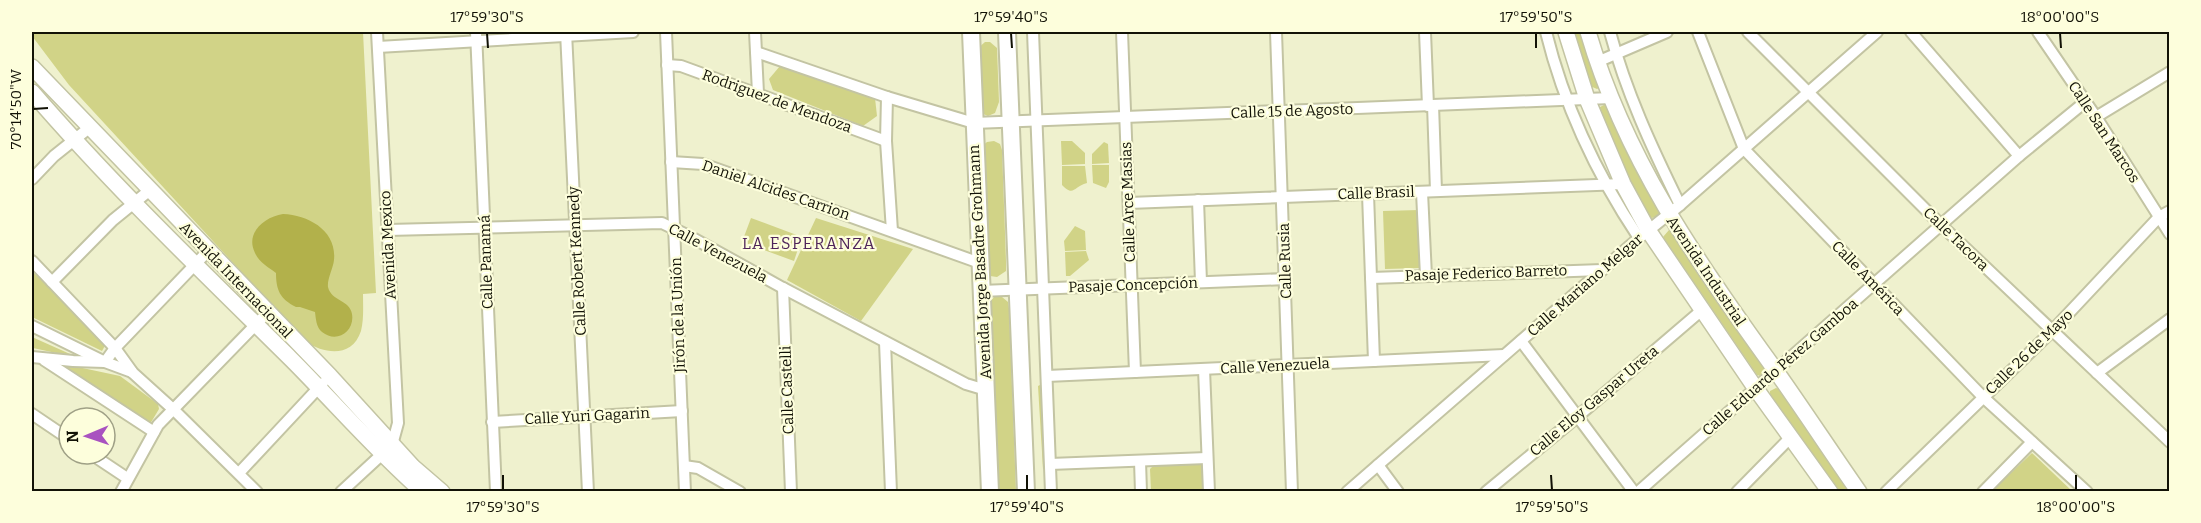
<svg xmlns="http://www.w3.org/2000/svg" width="2201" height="523" font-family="Bitter,serif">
<rect width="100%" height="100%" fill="#eff1ce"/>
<g fill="#d1d387">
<path d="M 32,32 L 363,32 L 376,293 L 363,294 C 363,306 364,319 361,331 C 352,358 325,354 306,342 L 69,85 L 32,36 Z"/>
<polygon points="1572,32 1586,32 1601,87 1597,89 1590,86"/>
<polygon points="985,42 990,42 997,48 999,102 995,113 988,116 981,113 977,49"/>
<polygon points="780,66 875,98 877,116 863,126 773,90 769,79"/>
<polygon points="1604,105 1609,106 1660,210 1658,216 1652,218 1647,217 1622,166 1599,111 1600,107"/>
<polygon points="994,141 1000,144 1002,150 1006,261 1006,271 997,277 990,276 986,269 981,147 987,142"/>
<polygon points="1061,141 1072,141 1085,153 1085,164 1062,165"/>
<polygon points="1104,142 1108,144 1109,163 1092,164 1092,154"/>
<polygon points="1092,165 1109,165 1109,182 1106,188 1093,183"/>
<path d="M 1062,166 L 1085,166 L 1087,183 C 1073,187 1074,197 1062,185 Z"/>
<polygon points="1419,210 1421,268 1385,269 1383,211"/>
<polygon points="751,218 802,237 794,261 742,242"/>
<polygon points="816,218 913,249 861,321 787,280"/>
<polygon points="1075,226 1085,231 1086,250 1065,251 1064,241"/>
<polygon points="1669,230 1672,231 1713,296 1766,366 1767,372 1760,376 1757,375 1663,237"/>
<polygon points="1086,251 1089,260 1070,276 1066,276 1065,252"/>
<polygon points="32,271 107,342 102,351 32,317"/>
<polygon points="994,297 1002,297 1008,302 1009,308 1016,491 996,491 990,302"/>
<polygon points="32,337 79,358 33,348"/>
<polygon points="59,363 120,376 158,404 159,409 150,424"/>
<polygon points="1042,384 1045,469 1043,469 1038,386"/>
<polygon points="1776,388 1779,389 1854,491 1838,491 1770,396 1770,391"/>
<polygon points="2032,453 2072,491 1992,491"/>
<polygon points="1202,463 1205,467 1206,491 1151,491 1150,469 1153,466"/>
</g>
<path fill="#b2b14b" d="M 283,214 C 309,215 337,231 334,260 C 333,269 327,279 328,287 C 331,301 350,300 352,314 C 355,331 337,344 322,332 C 316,327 316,319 315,312 L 300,307 L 296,307 C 280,299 276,290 276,273 C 268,267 259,262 255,253 C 245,233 264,217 283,214 Z"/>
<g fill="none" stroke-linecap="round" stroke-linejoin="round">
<g stroke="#c3c4a3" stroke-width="14">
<g id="minor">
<polyline points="476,32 496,492"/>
<polyline points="566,32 588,492"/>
<polyline points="666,32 685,492"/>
<polyline points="755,32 758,93"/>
<polyline points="1033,32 1051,492"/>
<polyline points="1122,32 1135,372"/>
<polyline points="1276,32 1292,492"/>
<polyline points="1425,32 1428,106"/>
<path d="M 1546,32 C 1564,105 1597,175 1639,238"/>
<path d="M 1610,32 C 1626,92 1652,148 1680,205"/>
<polyline points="1698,32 1744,149 1983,397 2087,492"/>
<polyline points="1748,32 1942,226 2170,442"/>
<polyline points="1911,32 2019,156"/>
<polyline points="2038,32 2096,117 2170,234"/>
<polyline points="378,47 633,32"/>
<polyline points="756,52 887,97 974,123 1611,98"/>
<polyline points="1597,62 1667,32"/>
<polyline points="667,65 681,66 886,141"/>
<polyline points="887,97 886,141 892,231"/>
<polyline points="1433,105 1436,191"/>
<polyline points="2096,117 2170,72"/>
<polyline points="671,162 703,164 980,263"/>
<polyline points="32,179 54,156 89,128"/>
<polyline points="1422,192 1426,276"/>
<polyline points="1368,194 1374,361"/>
<polyline points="1198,200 1201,282"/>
<polyline points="1129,203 1623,184"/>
<polyline points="388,230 662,223 691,237 783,288 966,384 986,390"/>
<polyline points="32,261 115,348 133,373 174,410 257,492"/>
<polyline points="1371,278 1602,270"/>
<polyline points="52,282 113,220 150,190"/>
<polyline points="783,288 791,492"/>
<polyline points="981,291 1286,279"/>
<polyline points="32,326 105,362 132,372"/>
<polyline points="1521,341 1634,492"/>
<polyline points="885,342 891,492"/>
<polyline points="32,357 73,361 105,362 115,348 208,251"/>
<polyline points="44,360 154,432"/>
<polyline points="1204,369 1209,492"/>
<polyline points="2097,373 2170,319"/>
<polyline points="1047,376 1504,355"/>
<polyline points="32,414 69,439"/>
<polyline points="492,422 682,411"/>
<polyline points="91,454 127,478"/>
<polyline points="1140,461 1141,492"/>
<polyline points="1050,464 1207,458"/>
<polyline points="1378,465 1398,492"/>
<polyline points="684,466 698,468 740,492"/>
<polyline points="239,473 323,383"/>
<polyline points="121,492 158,425 268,312"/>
<polyline points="341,492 392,445 398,423 377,32"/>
<polyline points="1347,492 1639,238 1680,205 1877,32"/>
<polyline points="1486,492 1577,417 1702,310"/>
<polyline points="1638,492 2019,156 2085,102"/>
<polyline points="1737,492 1790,438"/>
<polyline points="1886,492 2052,331 2159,217 2170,211"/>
<polyline points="1983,492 2032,442"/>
</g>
</g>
<g stroke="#c3c4a3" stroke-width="18">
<g id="secondary">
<polyline points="1566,32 1587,99 1623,184 1648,230 1756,389 1830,492"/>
<path d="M 1588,32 C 1625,158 1695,259 1771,364 C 1801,406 1829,449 1859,492"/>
<polyline points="32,67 330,376 413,467 442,492"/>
<path d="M 32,92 C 113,186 203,272 291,359 C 335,403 376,451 423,492"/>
</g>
</g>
<g stroke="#c3c4a3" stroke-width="20">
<g id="trunk">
<polyline points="971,32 990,492"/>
<polyline points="1007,32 1026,492"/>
</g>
</g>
<use href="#minor" stroke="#fff" stroke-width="10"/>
<use href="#secondary" stroke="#fff" stroke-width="15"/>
<use href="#trunk" stroke="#fff" stroke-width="16"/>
</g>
<path fill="none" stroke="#121206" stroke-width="2" d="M 487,33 L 488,48M 1011,33 L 1012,48M 1536,33 L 1536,48M 2060,33 L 2061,48M 33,109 L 48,108M 503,475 L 503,490M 1027,475 L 1027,490M 1551,475 L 1552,490M 2076,475 L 2076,490"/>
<g text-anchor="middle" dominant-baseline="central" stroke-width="4.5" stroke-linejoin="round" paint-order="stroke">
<g font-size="15" fill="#121206" stroke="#fdfedc">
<text transform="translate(777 101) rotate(20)">Rodriguez de Mendoza</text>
<text transform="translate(1292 111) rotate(-2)">Calle 15 de Agosto</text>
<text transform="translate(2104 132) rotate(57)">Calle San Marcos</text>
<text transform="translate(776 190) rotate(19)">Daniel Alcides Carrion</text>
<text transform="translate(1376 193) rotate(-2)">Calle Brasil</text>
<text transform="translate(1128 202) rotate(-92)">Calle Arce Masias</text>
<text transform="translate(1956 239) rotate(44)">Calle Tacora</text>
<text transform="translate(388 245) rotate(-93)">Avenida Mexico</text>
<text transform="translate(718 253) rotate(28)">Calle Venezuela</text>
<text transform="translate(577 261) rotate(-93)">Calle Robert Kennedy</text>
<text transform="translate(1285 261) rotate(-92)">Calle Rusia</text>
<text transform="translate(486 262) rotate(-92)">Calle Panamá</text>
<text transform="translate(980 262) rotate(-93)">Avenida Jorge Basadre Grohmann</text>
<text transform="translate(1706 271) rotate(56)">Avenida Industrial</text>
<text transform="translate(1486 273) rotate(-2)">Pasaje Federico Barreto</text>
<text transform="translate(1868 278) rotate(46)">Calle América</text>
<text transform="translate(236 280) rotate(46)">Avenida Internacional</text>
<text transform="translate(1133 285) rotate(-2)">Pasaje Concepción</text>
<text transform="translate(1585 285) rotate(-41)">Calle Mariano Melgar</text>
<text transform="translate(678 315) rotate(-92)">Jirón de la Unión</text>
<text transform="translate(2029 352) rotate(-44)">Calle 26 de Mayo</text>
<text transform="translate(1275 366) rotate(-3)">Calle Venezuela</text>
<text transform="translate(1780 367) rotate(-41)">Calle Eduardo Pérez Gamboa</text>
<text transform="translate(787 390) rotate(-92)">Calle Castelli</text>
<text transform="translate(1594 401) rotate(-40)">Calle Eloy Gaspar Ureta</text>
<text transform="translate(587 416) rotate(-3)">Calle Yuri Gagarin</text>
</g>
<g font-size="16" letter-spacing="1.5" fill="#4e2459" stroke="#fdfedc">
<text x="809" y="243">LA ESPERANZA</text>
</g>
</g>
<rect width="2201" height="523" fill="none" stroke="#fdfedc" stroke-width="66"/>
<g transform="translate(87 436) rotate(268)"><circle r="28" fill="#fdfedc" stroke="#9fa086" stroke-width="1.5"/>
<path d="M0-4.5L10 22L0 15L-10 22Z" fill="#a952c0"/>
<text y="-9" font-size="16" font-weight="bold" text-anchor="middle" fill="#121206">N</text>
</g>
<rect x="33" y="33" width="2135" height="457" fill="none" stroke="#121206" stroke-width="2"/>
<g font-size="15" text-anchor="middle" fill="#121206">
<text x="487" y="22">17°59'30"S</text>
<text x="1011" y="22">17°59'40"S</text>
<text x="1536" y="22">17°59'50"S</text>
<text x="2060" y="22">18°00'00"S</text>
<text transform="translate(16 109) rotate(-90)" y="5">70°14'50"W</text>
<text x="503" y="512">17°59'30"S</text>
<text x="1027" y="512">17°59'40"S</text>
<text x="1552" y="512">17°59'50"S</text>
<text x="2076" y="512">18°00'00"S</text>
</g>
</svg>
